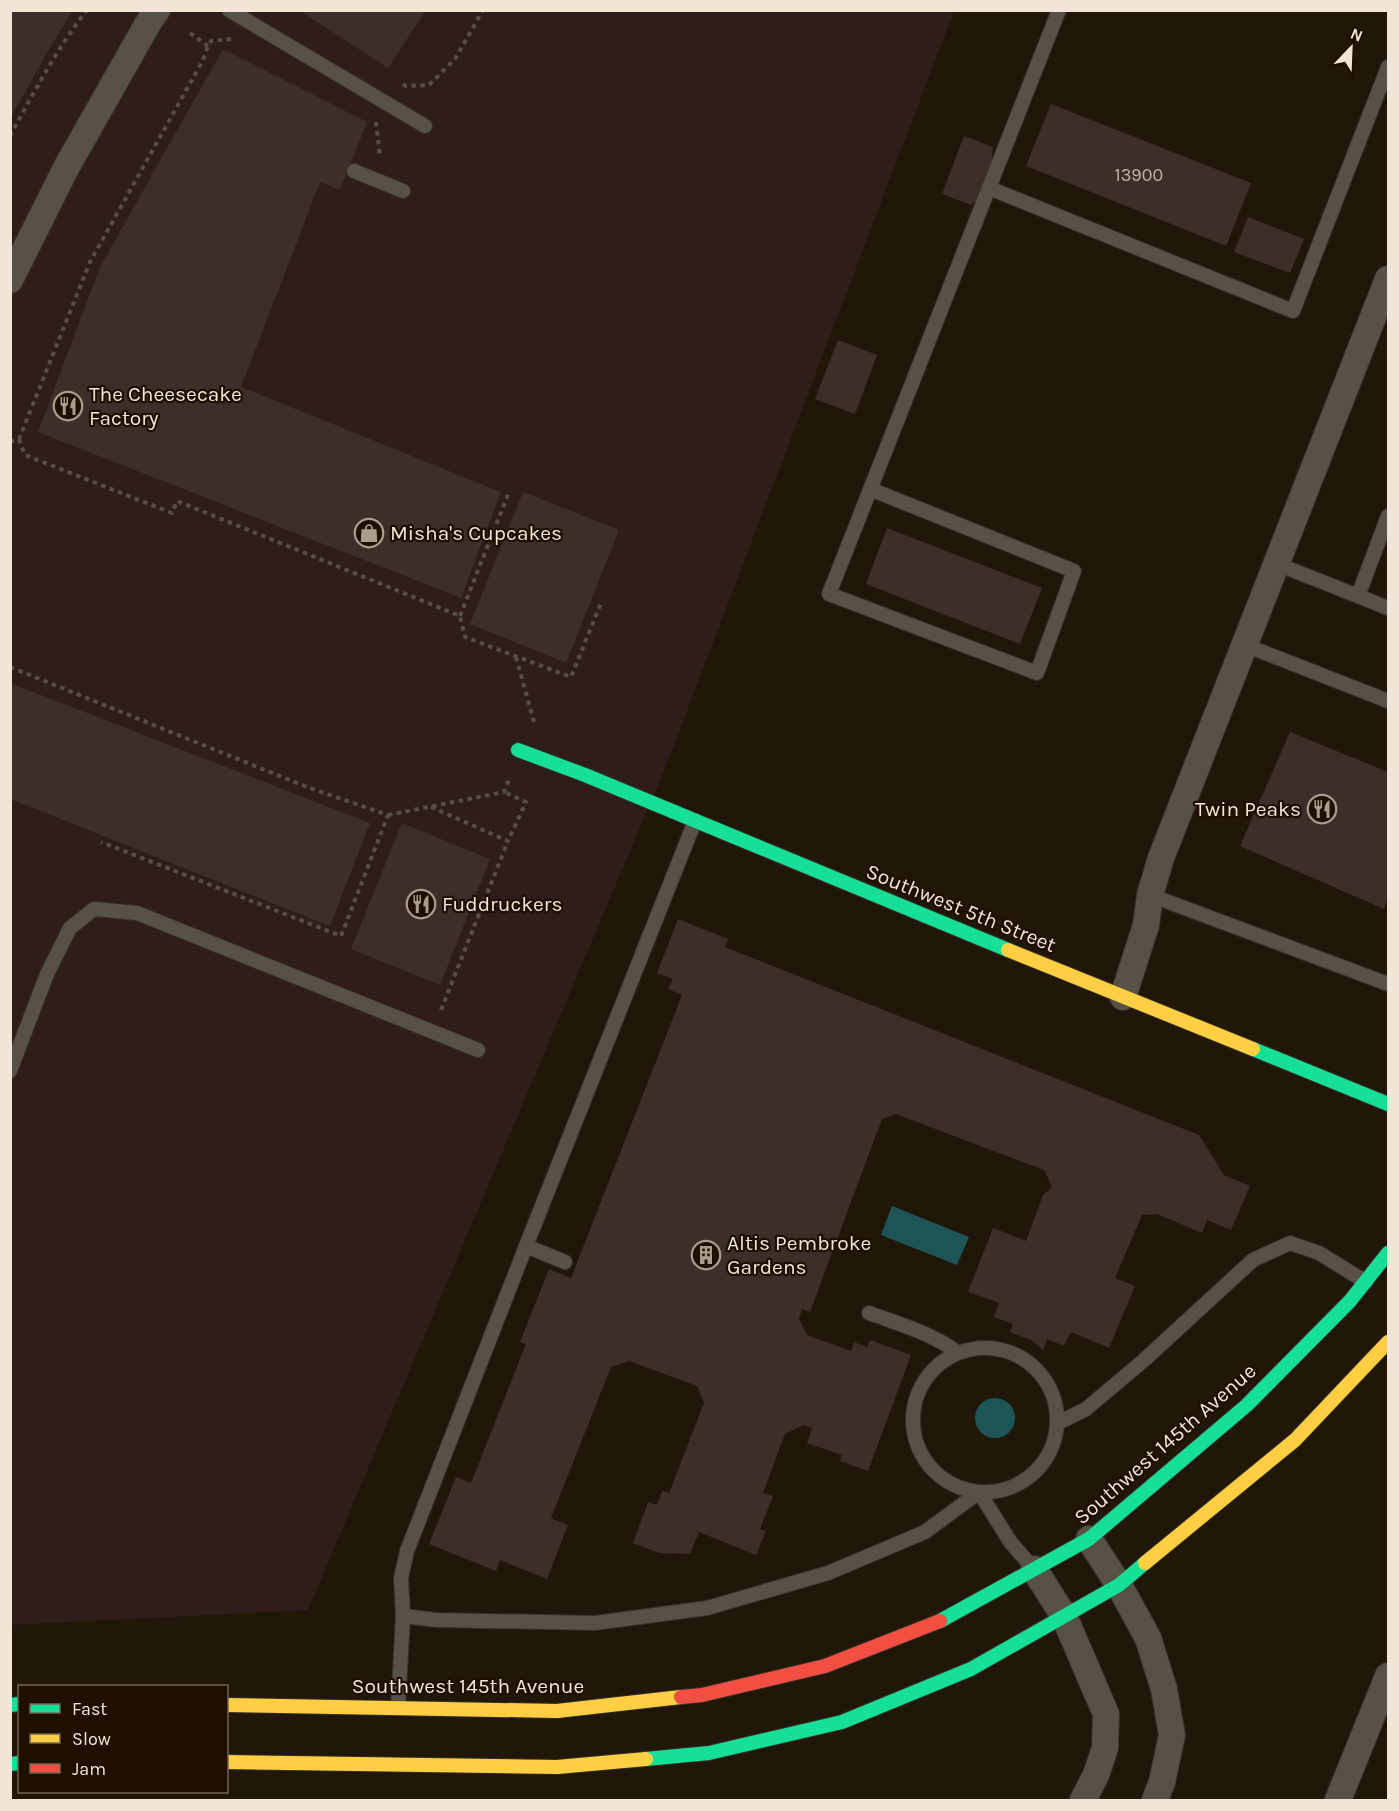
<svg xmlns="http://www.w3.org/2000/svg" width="1399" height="1811" font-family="Karla,sans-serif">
<rect width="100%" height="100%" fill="#201709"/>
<polygon fill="#2e1d18" points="11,11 954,11 664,771 308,1610 11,1625"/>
<g fill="#1d5557">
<polygon points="892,1206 969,1237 957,1265 881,1235"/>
<circle cx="995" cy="1418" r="20"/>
</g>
<g fill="#3d2f28">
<polygon points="10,10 73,10 48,51 10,119"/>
<polygon points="299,10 426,10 388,68"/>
<polygon points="223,49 367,122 340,190 320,182 241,387 501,492 461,598 38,432 100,267"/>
<polygon points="1051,104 1251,183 1226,246 1026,166"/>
<polygon points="964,136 993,147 989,188 971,205 942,194"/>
<polygon points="1248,217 1304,239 1290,273 1234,252"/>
<polygon points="838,340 877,355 855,414 815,399"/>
<polygon points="523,492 619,530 566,663 470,624"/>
<polygon points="887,528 1042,588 1020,644 866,584"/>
<polygon points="10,683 370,823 330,926 10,799"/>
<polygon points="1290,732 1388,772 1388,898 1384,909 1240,846"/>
<polygon points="402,823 490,859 440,985 351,949"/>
<polygon points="678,919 728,939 725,947 1199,1135 1224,1175 1250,1186 1231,1230 1207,1220 1202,1233 1157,1214 1142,1215 1115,1278 1135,1286 1109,1348 1071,1332 1064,1346 1047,1339 1043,1350 1033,1341 1010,1332 1013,1324 994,1317 999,1303 968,1292 993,1228 1026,1241 1043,1195 1052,1187 1044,1170 896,1114 882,1119 810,1312 802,1309 799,1319 807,1335 851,1351 854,1342 867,1347 870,1340 911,1355 868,1471 840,1461 842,1455 807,1443 812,1428 803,1425 785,1434 763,1493 773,1496 760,1529 766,1531 756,1555 699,1532 690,1554 659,1553 633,1543 648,1502 657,1505 662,1491 669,1493 704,1403 697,1386 629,1361 611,1367 551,1518 568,1525 547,1579 500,1560 496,1571 429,1544 456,1477 471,1483 526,1344 520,1342 549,1269 571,1278 682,995 668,989 673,979 657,973"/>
</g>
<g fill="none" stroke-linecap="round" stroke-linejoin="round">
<g stroke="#373028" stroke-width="16">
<g id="lane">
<polyline points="229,10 425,126"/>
<polyline points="354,171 403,191"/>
<polyline points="989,188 1293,311 1388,67"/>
<polyline points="870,489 1074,571 1037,673 829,594 1059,10"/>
<polyline points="1388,516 1358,596 1388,608"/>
<polyline points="1277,564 1358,596"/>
<polyline points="1245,645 1388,701"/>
<polyline points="695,821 526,1246 407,1551 401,1578 403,1616 437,1620 595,1623 707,1608 828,1573 925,1532 979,1492 1011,1543 1034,1569"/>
<polyline points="1150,895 1388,984"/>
<polyline points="10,1071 47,974 70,928 94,909 137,913 478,1050"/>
<polyline points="526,1246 565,1262"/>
<path d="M 869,1313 C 899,1324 931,1333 957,1352"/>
<circle cx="985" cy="1420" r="72"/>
<polyline points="1058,1423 1086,1409 1143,1361 1253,1260 1290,1243 1319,1253 1366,1282"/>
<polyline points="398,1708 403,1616"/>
</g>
</g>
<g stroke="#373028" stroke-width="28">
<g id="street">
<polyline points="10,280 66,168 147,25 157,10"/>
<polyline points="1123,997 1146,925 1150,895 1161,858 1388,279"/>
<polyline points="1089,1539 1119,1585 1148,1638 1164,1689 1172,1735 1162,1782 1155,1800"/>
<polyline points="1034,1569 1064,1616 1106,1714 1105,1748 1096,1775 1083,1800"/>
<polyline points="1338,1800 1388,1676"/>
</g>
</g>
<g stroke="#373028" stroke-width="16">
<g id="fast">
<polyline points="518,750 585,775 1008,950"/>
<polyline points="1253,1049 1388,1104"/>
<polyline points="940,1621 1089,1539 1247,1405 1350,1301 1388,1253"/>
<polyline points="10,1705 20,1704"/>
<polyline points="646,1759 709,1753 842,1722 971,1669 1119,1585 1145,1563"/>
<polyline points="10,1764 20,1763"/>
</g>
</g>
<g stroke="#373028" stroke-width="16">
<g id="slow">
<polyline points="1008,950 1253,1049"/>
<polyline points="1145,1563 1295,1440 1388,1342"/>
<polyline points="226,1705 557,1711 681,1697"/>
<polyline points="226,1762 557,1767 646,1759"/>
</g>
</g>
<g stroke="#373028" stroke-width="16">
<polyline id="jam" points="681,1697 702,1695 825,1666 940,1621"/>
</g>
<g stroke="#564f45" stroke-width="4" stroke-dasharray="4.5 4.5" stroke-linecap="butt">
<polyline points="190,33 208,46"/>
<polyline points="403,84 406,86 429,85 455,59 483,10"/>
<polyline points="376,122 380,156"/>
<path d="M 10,136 C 33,94 57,48 87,10"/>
<polyline points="19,439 25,455 172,513 177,501 460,616 465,637 571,677 601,603"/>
<polyline points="10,442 19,439 90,262 202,62 208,46 211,41 232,39"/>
<polyline points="460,616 509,492"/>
<polyline points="516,657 534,722"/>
<polyline points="10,667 307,787 388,815 341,936 101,842"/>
<polyline points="431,807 508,841 526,802 504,792"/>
<polyline points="388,815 504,792 509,780"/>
<polyline points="441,1010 508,841"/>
</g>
<use href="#lane" stroke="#585146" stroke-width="14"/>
<use href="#street" stroke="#585146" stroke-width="26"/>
<use href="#fast" stroke="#16e098" stroke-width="14"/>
<use href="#slow" stroke="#ffcf43" stroke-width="14"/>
<use href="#jam" stroke="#f24e42" stroke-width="14"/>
</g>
<defs>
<g id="restaurant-ring" transform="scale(1.5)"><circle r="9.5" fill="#1f0f00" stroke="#a89d8f" stroke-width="1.5"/><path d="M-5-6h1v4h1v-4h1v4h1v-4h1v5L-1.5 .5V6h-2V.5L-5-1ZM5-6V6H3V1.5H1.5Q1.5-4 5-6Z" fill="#a89d8f"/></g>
<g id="shop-ring" transform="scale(1.5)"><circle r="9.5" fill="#1f0f00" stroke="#a89d8f" stroke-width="1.5"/><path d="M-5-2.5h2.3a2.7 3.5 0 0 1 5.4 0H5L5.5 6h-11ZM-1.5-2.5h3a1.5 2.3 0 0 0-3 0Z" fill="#a89d8f"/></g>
<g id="building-ring" transform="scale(1.5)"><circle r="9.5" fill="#1f0f00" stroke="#a89d8f" stroke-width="1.5"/><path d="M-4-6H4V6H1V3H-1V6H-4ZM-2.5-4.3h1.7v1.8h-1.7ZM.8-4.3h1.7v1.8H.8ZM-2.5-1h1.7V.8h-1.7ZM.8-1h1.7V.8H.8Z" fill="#a89d8f"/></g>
</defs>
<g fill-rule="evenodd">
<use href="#restaurant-ring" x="68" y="406"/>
<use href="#shop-ring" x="369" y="533"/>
<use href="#restaurant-ring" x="1322" y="809"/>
<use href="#restaurant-ring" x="421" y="904"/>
<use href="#building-ring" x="706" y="1255"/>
</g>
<g text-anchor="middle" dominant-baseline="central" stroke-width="4.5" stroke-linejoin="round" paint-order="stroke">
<g font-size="18" fill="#c4b8ab">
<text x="1139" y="175">13900</text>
</g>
<g font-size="21" fill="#f1e5d7" stroke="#1f0f00" text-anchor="start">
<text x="89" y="394">The Cheesecake<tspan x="89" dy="24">Factory</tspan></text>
<text x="390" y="533">Misha's Cupcakes</text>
<text x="1301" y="809" text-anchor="end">Twin Peaks</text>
<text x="442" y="904">Fuddruckers</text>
<text x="727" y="1243">Altis Pembroke<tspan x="727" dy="24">Gardens</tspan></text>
</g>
<g font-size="21" fill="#f1e5d7" stroke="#1f0f00">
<text transform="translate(961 908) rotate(22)">Southwest 5th Street</text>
<text transform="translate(1165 1444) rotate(-41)">Southwest 145th Avenue</text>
<text x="468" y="1686">Southwest 145th Avenue</text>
</g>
</g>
<rect width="1399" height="1811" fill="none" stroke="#f1e5d7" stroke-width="24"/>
<rect x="18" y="1685" width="210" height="108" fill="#1f0f00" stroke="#736556" stroke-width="1.5"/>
<rect x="30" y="1704" width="30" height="9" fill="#16e098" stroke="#736556" stroke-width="1.5"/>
<text x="72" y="1715" font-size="18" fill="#f1e5d7">Fast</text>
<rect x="30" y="1734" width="30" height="9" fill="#ffcf43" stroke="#736556" stroke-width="1.5"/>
<text x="72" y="1745" font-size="18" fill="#f1e5d7">Slow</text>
<rect x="30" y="1764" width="30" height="9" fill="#f24e42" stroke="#736556" stroke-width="1.5"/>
<text x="72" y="1775" font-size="18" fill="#f1e5d7">Jam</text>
<g transform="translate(1351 48) rotate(23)" stroke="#1f0f00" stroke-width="4.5" paint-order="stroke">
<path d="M0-4.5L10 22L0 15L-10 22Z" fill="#f1e5d7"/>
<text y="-9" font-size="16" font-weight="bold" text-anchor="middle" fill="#f1e5d7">N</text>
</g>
</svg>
